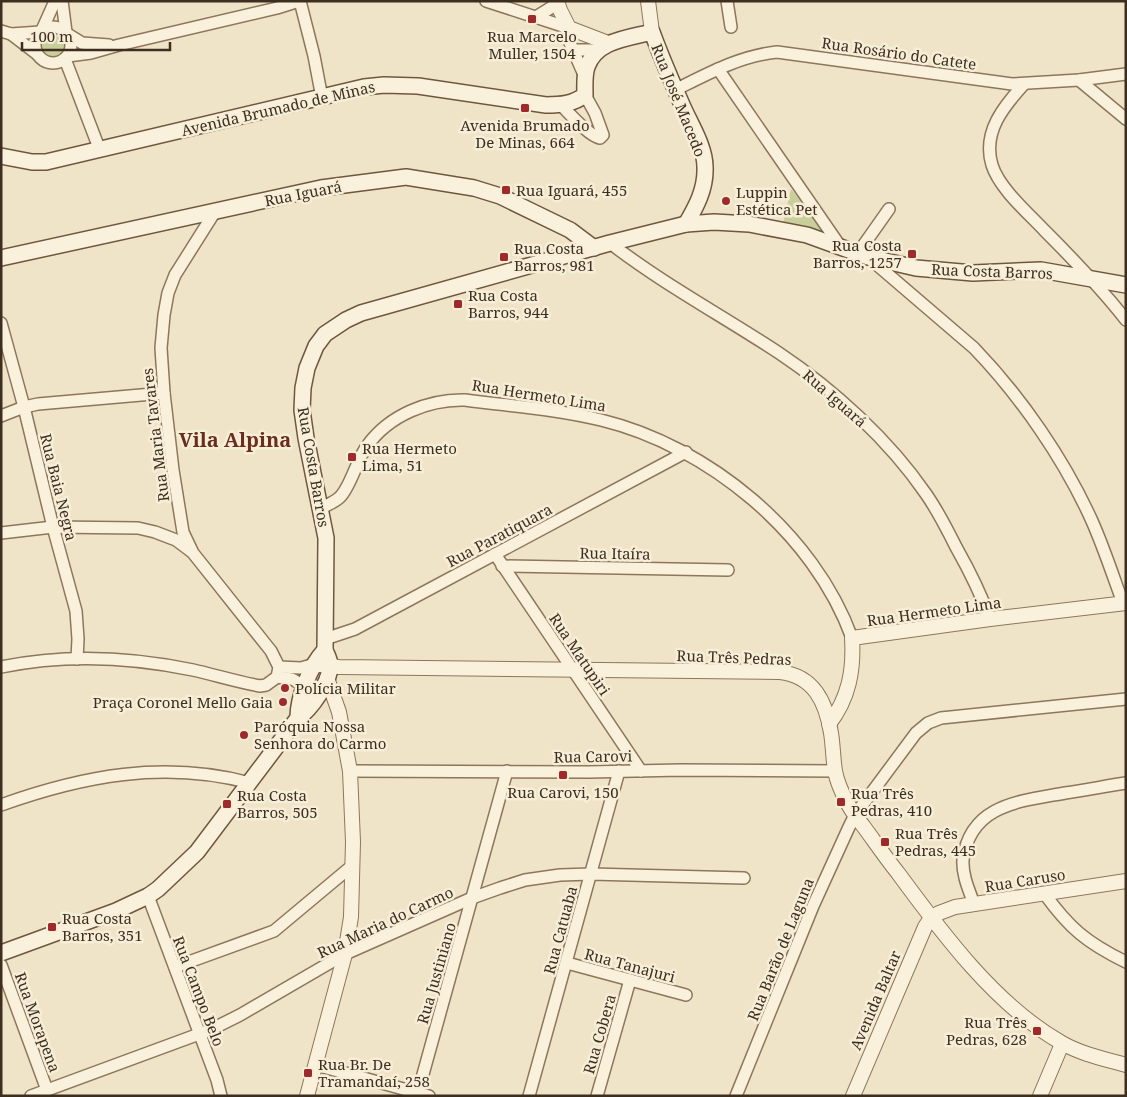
<svg xmlns="http://www.w3.org/2000/svg" width="1127" height="1097" font-family="'Noto Serif',serif">
<rect width="100%" height="100%" fill="#f0e4c8"/>
<g fill="#c9cf9b">
<circle cx="52" cy="44" r="13"/>
<polygon points="791,189 829,235 783,224"/>
</g>
<g fill="none" stroke-linecap="round" stroke-linejoin="round">
<g stroke="#8d765c" stroke-width="14">
<g id="minor">
<polyline points="62,1 66,32"/>
<polyline points="300,1 314,56 322,98"/>
<polyline points="486,1 569,28"/>
<polyline points="727,1 731,27"/>
<polyline points="536,17 552,7 557,1"/>
<circle cx="53" cy="45" r="18"/>
<polyline points="42,30 55,1"/>
<polyline points="1,31 11,34 40,32"/>
<polyline points="11,34 37,54"/>
<polyline points="566,34 585,77"/>
<polyline points="69,35 82,43 109,45"/>
<polyline points="572,50 599,50"/>
<polyline points="68,56 91,53 119,45 277,8 299,1"/>
<polyline points="65,59 99,148"/>
<polyline points="718,69 840,246"/>
<polyline points="1079,80 1126,119"/>
<path d="M 1024,84 C 1004,106 982,132 992,165 C 999,188 1028,213 1044,230 C 1073,259 1101,288 1126,320"/>
<path d="M 675,90 C 709,73 740,56 777,52 L 1012,84 L 1079,80 L 1126,74"/>
<path d="M 561,105 C 570,114 589,136 600,138 L 603,135 L 595,113 L 585,95"/>
<path d="M 610,243 C 663,284 723,316 779,353 C 833,389 889,440 926,494 C 938,511 947,529 956,547 C 969,570 981,594 990,619"/>
<polyline points="858,253 889,209"/>
<path d="M 869,258 L 974,348 C 1021,397 1064,459 1092,521 C 1104,548 1113,576 1123,603"/>
<polyline points="1,323 24,407 53,527 76,611 78,639 77,659"/>
<polyline points="1,416 24,407 38,404 164,393"/>
<path d="M 320,509 C 327,505 335,502 340,497 C 351,486 357,459 367,446 C 389,415 429,399 465,400 C 510,406 557,409 601,420 C 708,446 814,533 852,638"/>
<polyline points="1,533 53,527 138,528 155,532 176,540 192,552"/>
<polyline points="495,554 641,771"/>
<polyline points="502,566 728,570"/>
<polyline points="325,639 355,629 686,452"/>
<path d="M 1,667 C 64,654 131,657 193,670 C 215,675 238,682 260,686 L 266,685 L 277,677 L 279,667 L 271,651 L 193,553 L 183,532 L 173,470 L 164,393 L 161,348 L 164,315 L 168,293 L 175,275 L 216,210"/>
<polyline points="279,667 301,668 315,664"/>
<polyline points="277,677 292,679 305,686"/>
<polyline points="350,771 589,772 681,770 835,771"/>
<path d="M 1,805 C 82,776 164,760 250,783"/>
<path d="M 1044,893 C 1069,928 1087,943 1126,962"/>
<polyline points="148,896 217,1080 221,1096"/>
<path d="M 974,904 C 969,890 962,875 963,860 C 970,804 1021,801 1065,793 C 1086,790 1106,786 1126,783"/>
<polyline points="567,963 686,995"/>
<polyline points="1,965 47,1090"/>
<polyline points="175,967 274,931 353,865"/>
<polyline points="316,1065 429,1096"/>
<polyline points="31,1096 210,1030 240,1015 345,954 472,898 500,888 525,880 560,875 591,874 744,878"/>
<polyline points="417,1096 507,771"/>
<polyline points="529,1096 619,771"/>
<polyline points="597,1096 630,980"/>
<polyline points="736,1096 813,906 849,827 855,815 916,733 928,723 941,718 1126,699"/>
</g>
</g>
<g stroke="#8d765c" stroke-width="16">
<g id="tertiary">
<polyline points="557,1 560,10 569,28 608,43"/>
<polyline points="648,1 652,32"/>
<path d="M 320,665 L 339,667 L 780,672 C 814,676 826,702 831,733 C 833,745 833,758 835,771 C 837,781 842,793 847,802 C 851,811 858,819 864,827 C 875,842 886,858 898,873 C 942,933 996,1006 1062,1043 C 1081,1054 1105,1059 1126,1065"/>
<path d="M 829,724 C 849,698 854,670 852,638 L 990,619 L 1126,603"/>
<polyline points="307,1096 345,954 351,917 353,842 350,771 339,712 327,678"/>
<polyline points="853,1096 925,927 931,918 939,913 955,907 1126,881"/>
<polyline points="1040,1096 1062,1044"/>
</g>
</g>
<g stroke="#6f573f" stroke-width="18">
<g id="secondary">
<path d="M 1,156 L 32,162 L 46,162 L 364,87 L 384,85 L 418,86 L 546,105 C 561,105 573,104 585,95 C 585,86 584,76 587,67 C 596,40 629,38 652,32 C 661,57 672,82 683,107 C 691,125 705,147 705,167 C 706,189 696,207 686,224"/>
<polyline points="1,258 321,188 406,177 474,188 500,196 570,230 594,248"/>
<path d="M 298,718 C 298,696 310,666 325,650"/>
<path d="M 1,953 L 116,911 L 148,896 L 158,889 L 197,852 L 298,718 C 311,709 331,681 330,665 C 330,660 327,655 325,650 L 326,538 L 306,438 L 302,410 L 303,388 L 307,368 L 316,346 L 325,334 L 346,320 L 361,313 L 610,243 L 686,224 L 714,222 L 749,224 L 807,235 L 868,257 L 916,268 L 973,273 L 1041,270 L 1126,285"/>
</g>
</g>
<use href="#minor" stroke="#faf1dc" stroke-width="11"/>
<use href="#tertiary" stroke="#faf1dc" stroke-width="14"/>
<use href="#secondary" stroke="#faf1dc" stroke-width="15"/>
</g>
<g fill="#9e2a2b" stroke="#f7eed8" stroke-width="2">
<rect x="527" y="14" width="10" height="10" rx="2.5"/>
<rect x="520" y="103" width="10" height="10" rx="2.5"/>
<rect x="501" y="185" width="10" height="10" rx="2.5"/>
<circle cx="726" cy="201" r="5"/>
<rect x="907" y="249" width="10" height="10" rx="2.5"/>
<rect x="499" y="252" width="10" height="10" rx="2.5"/>
<rect x="453" y="299" width="10" height="10" rx="2.5"/>
<rect x="347" y="452" width="10" height="10" rx="2.5"/>
<circle cx="285" cy="688" r="5"/>
<circle cx="283" cy="702" r="5"/>
<circle cx="244" cy="735" r="5"/>
<rect x="558" y="770" width="10" height="10" rx="2.5"/>
<rect x="836" y="797" width="10" height="10" rx="2.5"/>
<rect x="222" y="799" width="10" height="10" rx="2.5"/>
<rect x="880" y="837" width="10" height="10" rx="2.5"/>
<rect x="47" y="922" width="10" height="10" rx="2.5"/>
<rect x="1032" y="1026" width="10" height="10" rx="2.5"/>
<rect x="303" y="1068" width="10" height="10" rx="2.5"/>
</g>
<g text-anchor="middle" dominant-baseline="central" stroke-width="5" stroke-linejoin="round" paint-order="stroke">
<g font-size="15" fill="#3d2e20" stroke="#f7eed8" text-anchor="start">
<text x="532" y="36" text-anchor="middle">Rua Marcelo<tspan x="532" dy="17">Muller, 1504</tspan></text>
<text x="525" y="125" text-anchor="middle">Avenida Brumado<tspan x="525" dy="17">De Minas, 664</tspan></text>
<text x="516" y="190">Rua Iguará, 455</text>
<text x="736" y="192">Luppin<tspan x="736" dy="17">Estética Pet</tspan></text>
<text x="902" y="245" text-anchor="end">Rua Costa<tspan x="902" dy="17">Barros, 1257</tspan></text>
<text x="514" y="248">Rua Costa<tspan x="514" dy="17">Barros, 981</tspan></text>
<text x="468" y="295">Rua Costa<tspan x="468" dy="17">Barros, 944</tspan></text>
<text x="362" y="448">Rua Hermeto<tspan x="362" dy="17">Lima, 51</tspan></text>
<text x="295" y="688">Polícia Militar</text>
<text x="273" y="702" text-anchor="end">Praça Coronel Mello Gaia</text>
<text x="254" y="726">Paróquia Nossa<tspan x="254" dy="17">Senhora do Carmo</tspan></text>
<text x="563" y="792" text-anchor="middle">Rua Carovi, 150</text>
<text x="851" y="793">Rua Três<tspan x="851" dy="17">Pedras, 410</tspan></text>
<text x="237" y="795">Rua Costa<tspan x="237" dy="17">Barros, 505</tspan></text>
<text x="895" y="833">Rua Três<tspan x="895" dy="17">Pedras, 445</tspan></text>
<text x="62" y="918">Rua Costa<tspan x="62" dy="17">Barros, 351</tspan></text>
<text x="1027" y="1022" text-anchor="end">Rua Três<tspan x="1027" dy="17">Pedras, 628</tspan></text>
<text x="318" y="1064">Rua Br. De<tspan x="318" dy="17">Tramandaí, 258</tspan></text>
</g>
<g font-size="15" fill="#3d2e20" stroke="#f7eed8">
<text transform="translate(899 53) rotate(8)">Rua Rosário do Catete</text>
<text transform="translate(679 100) rotate(68)">Rua José Macedo</text>
<text transform="translate(278 108) rotate(-13)">Avenida Brumado de Minas</text>
<text transform="translate(303 193) rotate(-11)">Rua Iguará</text>
<text transform="translate(992 271) rotate(2)">Rua Costa Barros</text>
<text transform="translate(539 395) rotate(9)">Rua Hermeto Lima</text>
<text transform="translate(835 398) rotate(41)">Rua Iguará</text>
<text transform="translate(155 435) rotate(-97)">Rua Maria Tavares</text>
<text transform="translate(314 467) rotate(80)">Rua Costa Barros</text>
<text transform="translate(59 487) rotate(76)">Rua Baia Negra</text>
<text transform="translate(499 535) rotate(-28)">Rua Paratiquara</text>
<text transform="translate(615 553) rotate(1)">Rua Itaíra</text>
<text transform="translate(934 611) rotate(-8)">Rua Hermeto Lima</text>
<text transform="translate(580 654) rotate(56)">Rua Matupiri</text>
<text transform="translate(734 657) rotate(2)">Rua Três Pedras</text>
<text transform="translate(593 756) rotate(-1)">Rua Carovi</text>
<text transform="translate(1025 880) rotate(-9)">Rua Caruso</text>
<text transform="translate(385 922) rotate(-25)">Rua Maria do Carmo</text>
<text transform="translate(560 930) rotate(-75)">Rua Catuaba</text>
<text transform="translate(780 949) rotate(-68)">Rua Barão de Laguna</text>
<text transform="translate(630 965) rotate(15)">Rua Tanajuri</text>
<text transform="translate(436 973) rotate(-74)">Rua Justiniano</text>
<text transform="translate(199 991) rotate(69)">Rua Campo Belo</text>
<text transform="translate(875 1000) rotate(-67)">Avenida Baltar</text>
<text transform="translate(38 1022) rotate(70)">Rua Morapena</text>
<text transform="translate(599 1034) rotate(-74)">Rua Cobera</text>
</g>
<g font-size="20" font-weight="bold" fill="#6b2e1e" stroke="#f7eed8">
<text x="235" y="439">Vila Alpina</text>
</g>
</g>
<rect width="1127" height="1097" fill="none" stroke="#3d2e20" stroke-width="5"/>
<path d="M22 42v8h148v-8" fill="none" stroke="#3d2e20" stroke-width="2.5"/>
<text x="30" y="42" font-size="15" fill="#3d2e20" stroke="#f7eed8" stroke-width="4" paint-order="stroke">100 m</text>
</svg>
